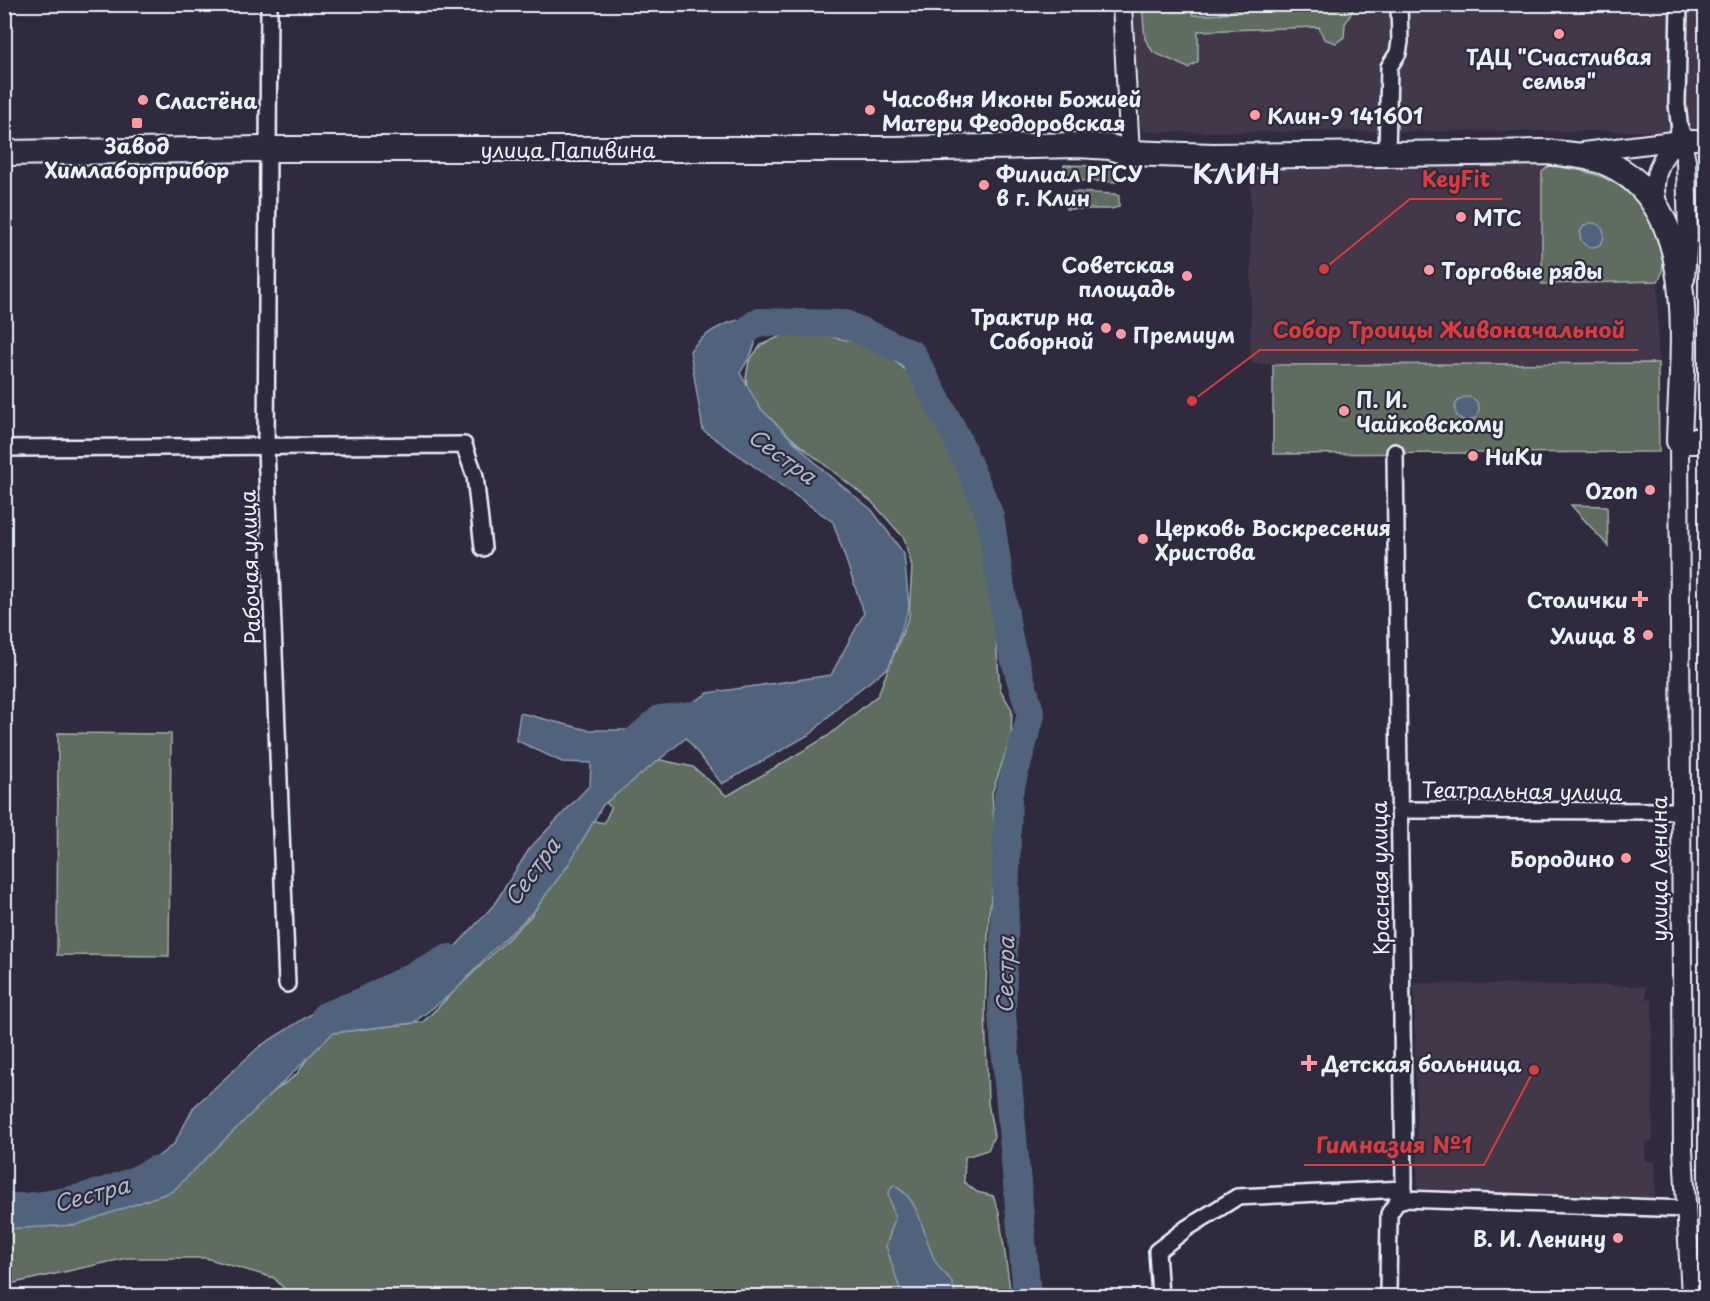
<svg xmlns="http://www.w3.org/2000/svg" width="1710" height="1301" font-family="'Playpen Sans',sans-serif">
<rect width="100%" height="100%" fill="#2f2a3d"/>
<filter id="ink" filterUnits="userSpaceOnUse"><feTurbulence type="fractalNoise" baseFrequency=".0167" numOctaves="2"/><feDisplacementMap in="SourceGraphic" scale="12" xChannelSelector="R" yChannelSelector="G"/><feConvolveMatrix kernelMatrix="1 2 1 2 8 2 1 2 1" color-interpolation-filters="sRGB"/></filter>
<g filter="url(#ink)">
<g fill="#433949">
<polygon points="1132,5 1705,5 1705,131 1147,132 1141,127"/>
<polygon points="1549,166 1542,173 1542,284 1658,281 1658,363 1251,364 1251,167"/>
<polygon points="1414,983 1646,986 1646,999 1652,1000 1653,1141 1645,1142 1646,1161 1655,1162 1655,1199 1418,1196"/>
</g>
<g fill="#5e6c61" stroke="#a3aeac" stroke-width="1.5">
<path d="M 1244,5 L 1349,5 L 1353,10 L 1345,24 L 1344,37 L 1336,43 L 1324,39 L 1319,27 L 1198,31 L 1198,61 L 1188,68 L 1153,52 L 1145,39 L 1142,5 L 1189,5 L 1193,15 C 1212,15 1228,16 1244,5 Z"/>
<polygon points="1064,165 1099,166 1113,169 1116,182 1065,180"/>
<path d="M 1549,166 C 1601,170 1643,187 1659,241 C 1663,254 1666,270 1658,281 L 1542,284 L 1542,172 Z"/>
<polygon points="1072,192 1115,194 1119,196 1119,207 1111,209 1066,209 1066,198 1071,198"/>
<path d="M 787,333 C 824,335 860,338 892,359 C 934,386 970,477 983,525 C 987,539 987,556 989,570 C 993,610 997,649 1000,689 L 1012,710 L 1011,737 L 992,793 L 996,856 L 989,915 L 985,1010 L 988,1103 L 994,1136 L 988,1150 L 965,1157 L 964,1182 L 977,1192 L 993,1196 L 999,1212 L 1011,1296 L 291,1296 L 274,1278 L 206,1258 L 127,1258 L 5,1285 L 4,1227 L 122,1208 L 297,1074 L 313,1050 L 333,1033 L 423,1022 L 531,916 L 565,865 L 590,820 L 604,823 L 611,808 L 600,795 L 652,758 L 693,767 L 727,796 L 828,736 L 878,695 L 909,616 L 912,567 L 904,538 L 872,502 L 797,443 L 762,411 L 748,393 L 746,378 L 749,361 L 761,345 Z"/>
<polygon points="1658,363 1659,452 1273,454 1273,365"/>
<polygon points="1571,505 1607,506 1608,546"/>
<polygon points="58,733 171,734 169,956 57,955"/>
</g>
<g fill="#51647c" stroke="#8d9cae" stroke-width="1.5">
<circle cx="1592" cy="235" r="12"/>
<path d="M 738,320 C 768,334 752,353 740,373 L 760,408 L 826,473 L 872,510 L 904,554 L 909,607 L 889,667 L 843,702 L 812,733 L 722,784 L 686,738 L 603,805 L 569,864 L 534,911 L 490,953 L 456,990 L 413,1023 L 333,1033 L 173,1191 L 76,1225 L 5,1229 L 5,1190 L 17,1196 L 81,1196 L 119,1187 L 174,1144 L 194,1107 L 260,1046 L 321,1008 L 373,1000 L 454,948 L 493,906 L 530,848 L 590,785 L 591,763 L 562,762 L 516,740 L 520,713 L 588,730 L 648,730 L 708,693 L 831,675 L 864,613 L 833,522 L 703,430 L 690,351 C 702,335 719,325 738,320 Z"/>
<circle cx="1467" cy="409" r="12"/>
<path d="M 893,1185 C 922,1199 922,1235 935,1261 C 944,1277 954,1276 955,1296 L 902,1296 L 886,1246 L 895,1218 L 888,1194 Z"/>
</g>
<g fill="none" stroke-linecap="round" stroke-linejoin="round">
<g stroke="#51647c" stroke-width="28">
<polyline points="718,353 758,322 845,324 912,354 956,436 990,516 1009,640 1031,715 1008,796 1002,1014 1027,1296"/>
<polyline points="620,754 660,719 704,714"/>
<polyline points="325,1016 361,1002 449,958"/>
<path d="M 4,1207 C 46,1209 119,1192 155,1170"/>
</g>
<g stroke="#e8f1f8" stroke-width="20">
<g id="minor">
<polyline points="1679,4 1677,104 1680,131"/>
<polyline points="269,6 266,448 287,984"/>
<polyline points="1387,154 1389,67 1398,53 1400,42 1399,4"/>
<polyline points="4,448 464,445 475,476 483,548"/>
<polyline points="1399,810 1681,811"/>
<polyline points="1403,1199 1686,1209"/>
<polyline points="1160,1296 1157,1251 1187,1228 1237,1197 1404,1189"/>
<polyline points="1388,1296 1389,1214 1397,1202 1403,1199 1404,1182 1395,452"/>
</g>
</g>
<g stroke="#e8f1f8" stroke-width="22">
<g id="tertiary">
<polyline points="1122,4 1130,153"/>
<polyline points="1680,131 1686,161 1688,237 1685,279"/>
<polyline points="1583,152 1681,140 1706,140"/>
<path d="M 1659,209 C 1649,183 1658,161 1675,142"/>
<polyline points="1679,441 1683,1149 1691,1296"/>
</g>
</g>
<g stroke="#e8f1f8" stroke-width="28">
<path id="trunk" d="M 4,153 L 269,149 L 894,149 L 1078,145 L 1110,147 L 1130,153 L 1213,156 L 1545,152 C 1565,154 1586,155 1604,162 C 1705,203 1681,355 1679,441 L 1706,441"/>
</g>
<use href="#minor" stroke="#2f2a3d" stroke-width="15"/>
<use href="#tertiary" stroke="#2f2a3d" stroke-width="18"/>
<use href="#trunk" stroke="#2f2a3d" stroke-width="24"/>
</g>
</g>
<g fill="#ff9aa2" stroke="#2f2a3d" stroke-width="2">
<circle cx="1559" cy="34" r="6"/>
<circle cx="143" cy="100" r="6"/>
<circle cx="870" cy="110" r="6"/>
<circle cx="1255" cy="115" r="6"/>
<rect x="131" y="117" width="12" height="12" rx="3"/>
<circle cx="984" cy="185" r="6"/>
<circle cx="1461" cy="217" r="6"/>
<circle cx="1429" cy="270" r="6"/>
<circle cx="1187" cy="276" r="6"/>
<circle cx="1106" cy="328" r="6"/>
<circle cx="1121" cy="334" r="6"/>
<circle cx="1344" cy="411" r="6"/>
<circle cx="1473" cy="456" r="6"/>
<circle cx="1650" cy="490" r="6"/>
<circle cx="1143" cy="539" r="6"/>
<path d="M1637 590h6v6h6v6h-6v6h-6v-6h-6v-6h6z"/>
<circle cx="1648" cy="635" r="6"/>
<circle cx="1626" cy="858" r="6"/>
<path d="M1306 1054h6v6h6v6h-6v6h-6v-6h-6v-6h6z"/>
<circle cx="1618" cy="1238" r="6"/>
</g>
<g text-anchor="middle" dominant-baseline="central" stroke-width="4.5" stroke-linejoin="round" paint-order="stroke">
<g font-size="21" font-weight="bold" fill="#e8f1f8" stroke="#2f2a3d" text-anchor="start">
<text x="1559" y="56" text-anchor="middle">ТДЦ "Счастливая<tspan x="1559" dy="24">семья"</tspan></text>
<text x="882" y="98">Часовня Иконы Божией<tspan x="882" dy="24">Матери Феодоровская</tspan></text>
<text x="155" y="100">Сластёна</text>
<text x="1267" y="115">Клин-9 141601</text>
<text x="137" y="145" text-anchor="middle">Завод<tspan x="137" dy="24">Химлаборприбор</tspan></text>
<text x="996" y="173">Филиал РГСУ<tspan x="996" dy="24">в г. Клин</tspan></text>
<text x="1473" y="217">МТС</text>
<text x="1175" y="264" text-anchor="end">Советская<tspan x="1175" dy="24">площадь</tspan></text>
<text x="1441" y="270">Tорговые ряды</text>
<text x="1094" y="316" text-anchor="end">Трактир на<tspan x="1094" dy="24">Соборной</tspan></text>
<text x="1133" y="334">Премиум</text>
<text x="1356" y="399">П. И.<tspan x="1356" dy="24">Чайковскому</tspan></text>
<text x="1485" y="456">НиКи</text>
<text x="1638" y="490" text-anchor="end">Ozon</text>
<text x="1155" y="527">Церковь Воскресения<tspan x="1155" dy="24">Христова</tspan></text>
<text x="1628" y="599" text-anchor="end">Столички</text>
<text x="1636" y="635" text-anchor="end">Улица 8</text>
<text x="1614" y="858" text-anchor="end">Бородино</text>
<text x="1322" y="1063">Детская больница</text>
<text x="1606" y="1238" text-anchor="end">В. И. Ленину</text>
</g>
<g font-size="21" fill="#e8f1f8" stroke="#2f2a3d">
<text x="568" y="149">улица Папивина</text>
<text transform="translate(249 567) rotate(-92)">Рабочая улица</text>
<text transform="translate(1522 790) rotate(1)">Театральная улица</text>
<text transform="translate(1658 869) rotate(-90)">улица Ленина</text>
<text transform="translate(1379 878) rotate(-91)">Красная улица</text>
</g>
<g font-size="22" font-style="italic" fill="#acb9c6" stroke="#2f2a3d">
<text transform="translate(783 455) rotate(36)">Сестра</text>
<text transform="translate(531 871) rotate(-54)">Сестра</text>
<text transform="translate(1004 975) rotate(-89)">Сестра</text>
<text transform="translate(91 1193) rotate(-15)">Сестра</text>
</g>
<g font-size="27" font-weight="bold" letter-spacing="1.5" fill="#e8f1f8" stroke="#2f2a3d">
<text x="1237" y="172">КЛИН</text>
</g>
</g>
<path fill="none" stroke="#d83c3d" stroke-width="2" d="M1324 269L1410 199H1502M1192 401L1260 350H1638M1534 1070L1484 1165H1304"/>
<g fill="#d83c3d" stroke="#2f2a3d" stroke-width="2">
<circle cx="1324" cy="269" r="6"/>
<circle cx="1192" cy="401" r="6"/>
<circle cx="1534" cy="1070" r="6"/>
</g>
<g font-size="22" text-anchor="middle" font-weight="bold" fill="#d83c3d" stroke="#2f2a3d" stroke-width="4.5" stroke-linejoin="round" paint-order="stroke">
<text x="1456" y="187">KeyFit</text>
<text x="1449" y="338">Собор Троицы Живоначальной</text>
<text x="1394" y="1153">Гимназия №1</text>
</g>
<rect width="1710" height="1301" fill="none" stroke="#2f2a3d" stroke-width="24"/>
<rect x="12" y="12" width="1686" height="1277" fill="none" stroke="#e8f1f8" stroke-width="2" filter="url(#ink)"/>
</svg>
